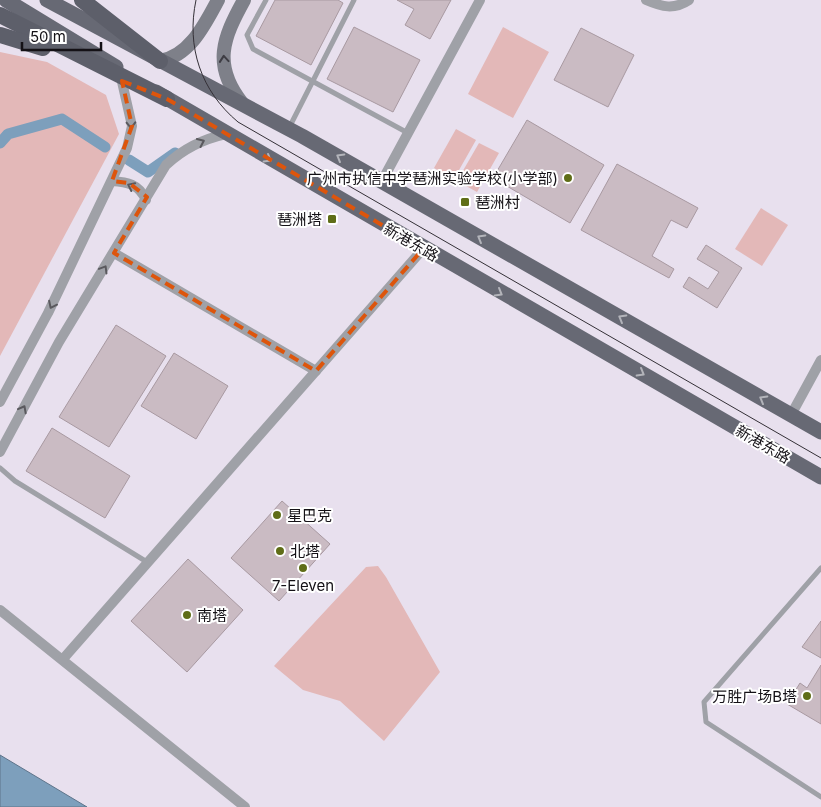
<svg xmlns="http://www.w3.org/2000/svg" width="821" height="807" font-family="Inter,'Noto Sans SC',sans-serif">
<rect width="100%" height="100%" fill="#e8e0ee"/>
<g fill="#e3b8b8">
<polygon points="503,27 549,52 513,118 468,94"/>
<polygon points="0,52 47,62 106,95 119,134 0,356"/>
<polygon points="456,129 476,140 454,179 434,168"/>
<polygon points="479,143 499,153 477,192 457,181"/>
<polygon points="761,208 788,225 762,266 735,249"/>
<polygon points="378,566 386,577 440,672 384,741 340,701 303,690 274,666 366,567"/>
</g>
<polygon fill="#7d9fbc" stroke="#5e748a" points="0,755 87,807 0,807"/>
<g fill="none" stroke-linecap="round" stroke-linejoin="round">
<g stroke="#7d9fbc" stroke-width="11">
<polyline points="0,143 8,134 62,119 105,147"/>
<polyline points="129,160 148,172 175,153"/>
</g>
</g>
<g fill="#cabbc3" stroke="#a899a1">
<polygon points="275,0 338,0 343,3 311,65 256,36"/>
<polygon points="397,0 451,0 430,39 405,25 414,9"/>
<polygon points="354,27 420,60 393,112 327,79"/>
<polygon points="581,28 634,55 608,107 554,80"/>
<polygon points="527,120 604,165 570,223 493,178"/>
<polygon points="617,164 698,208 687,228 671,220 652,256 674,269 669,278 581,230"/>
<polygon points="706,245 742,268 717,308 683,287 689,277 708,289 719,272 697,259"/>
<polygon points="116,325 166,356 109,447 59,417"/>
<polygon points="174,353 228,386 196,439 141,406"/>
<polygon points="52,428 130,476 105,518 26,471"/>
<polygon points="282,501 330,544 279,601 231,558"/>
<polygon points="188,559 243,610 187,672 131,621"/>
<polygon points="821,621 821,658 802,647"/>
<polygon points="821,665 821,724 787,704 800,683 807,688"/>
</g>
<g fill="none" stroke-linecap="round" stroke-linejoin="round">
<g stroke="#9fa1a7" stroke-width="5">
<polyline points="266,0 247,35 253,49 408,133"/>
<polyline points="290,126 354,0"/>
<polyline points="0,468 15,481 147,562"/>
<polyline points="821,568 704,702 706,722 821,797"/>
</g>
<g stroke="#9fa1a7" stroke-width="10">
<path d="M 646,0 C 662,7 674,10 689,0"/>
<path d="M 112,181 C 127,182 139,184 146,200"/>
<polyline points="382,181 480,0"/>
<polyline points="114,253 316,371"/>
<polyline points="0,402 48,313 127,148 132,126 120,73"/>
<polyline points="791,415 821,360"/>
<path d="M 0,452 L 59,342 L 166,165 C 183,149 203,139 226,134"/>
<polyline points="0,610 245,807"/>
<polyline points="63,659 423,249"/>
</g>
<g stroke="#7e8089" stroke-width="14">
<path d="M 160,61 C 190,56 205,24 218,0"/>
<path d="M 242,103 C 212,65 223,38 244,0"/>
</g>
<g stroke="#676974" stroke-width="15">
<polyline points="6,0 116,67"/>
<polyline points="47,0 302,136 821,432"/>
<polyline points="156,92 821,477"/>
</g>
<g stroke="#5d5f6a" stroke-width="16">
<polyline points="82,0 160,61"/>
<polyline points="0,15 167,99"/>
<polyline points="0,35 43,48"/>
</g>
<path stroke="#343037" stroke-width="1" d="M 196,0 C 186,47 201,91 238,122 L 821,458"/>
</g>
<defs><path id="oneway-chevron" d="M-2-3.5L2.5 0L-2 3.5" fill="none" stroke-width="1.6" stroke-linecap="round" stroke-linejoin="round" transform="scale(1.25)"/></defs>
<use stroke="#3e3d44" href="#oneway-chevron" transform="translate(224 59) rotate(-95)"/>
<g stroke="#5a595e">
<use href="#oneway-chevron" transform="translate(131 125) rotate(88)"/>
<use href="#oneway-chevron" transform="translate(201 142) rotate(-24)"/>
<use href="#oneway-chevron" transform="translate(131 186) rotate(-154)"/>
<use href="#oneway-chevron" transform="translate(104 269) rotate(-59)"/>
<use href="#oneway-chevron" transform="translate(52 305) rotate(116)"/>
<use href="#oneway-chevron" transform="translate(23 409) rotate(-62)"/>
</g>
<g stroke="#b3b4ba">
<use href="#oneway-chevron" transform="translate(340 157) rotate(-150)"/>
<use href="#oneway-chevron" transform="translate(268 159) rotate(30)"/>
<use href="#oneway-chevron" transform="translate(481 238) rotate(-150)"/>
<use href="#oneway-chevron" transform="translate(499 293) rotate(30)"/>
<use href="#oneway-chevron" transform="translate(622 318) rotate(-150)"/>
<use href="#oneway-chevron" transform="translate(641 373) rotate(30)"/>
<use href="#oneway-chevron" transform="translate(763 399) rotate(-150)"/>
</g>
<path fill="none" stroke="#dd550c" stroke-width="4" stroke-dasharray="10 6" stroke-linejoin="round" d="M 122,81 L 167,99 L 423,249 L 316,371 L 114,253 L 147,197 L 129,183 L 112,181 L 132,126 Z"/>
<g fill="#5f6d17" stroke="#fff" stroke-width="2">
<circle cx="568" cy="178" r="5"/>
<rect x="460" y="197" width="10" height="10" rx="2.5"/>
<rect x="327" y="214" width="10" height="10" rx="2.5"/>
<circle cx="277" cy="515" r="5"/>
<circle cx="280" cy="551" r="5"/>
<circle cx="303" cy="568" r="5"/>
<circle cx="187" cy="615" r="5"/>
<circle cx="807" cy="696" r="5"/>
</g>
<g text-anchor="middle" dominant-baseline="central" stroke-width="4" stroke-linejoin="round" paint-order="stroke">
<g font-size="15" fill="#141116" stroke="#fff" text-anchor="start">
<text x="558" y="178" text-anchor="end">广州市执信中学琶洲实验学校(小学部)</text>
<text x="475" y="202">琶洲村</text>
<text x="322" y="219" text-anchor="end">琶洲塔</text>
<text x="287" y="515">星巴克</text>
<text x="290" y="551">北塔</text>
<text x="303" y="585" text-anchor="middle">7-Eleven</text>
<text x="197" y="615">南塔</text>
<text x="797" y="696" text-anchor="end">万胜广场B塔</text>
</g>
<g font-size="15" fill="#141116" stroke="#fff">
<text transform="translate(411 242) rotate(30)">新港东路</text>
<text transform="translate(763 444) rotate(30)">新港东路</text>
</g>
</g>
<path d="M22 42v8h79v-8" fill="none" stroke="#141116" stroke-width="2.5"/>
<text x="30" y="42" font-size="15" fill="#141116" stroke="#ffffff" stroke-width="4" paint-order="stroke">50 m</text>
</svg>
